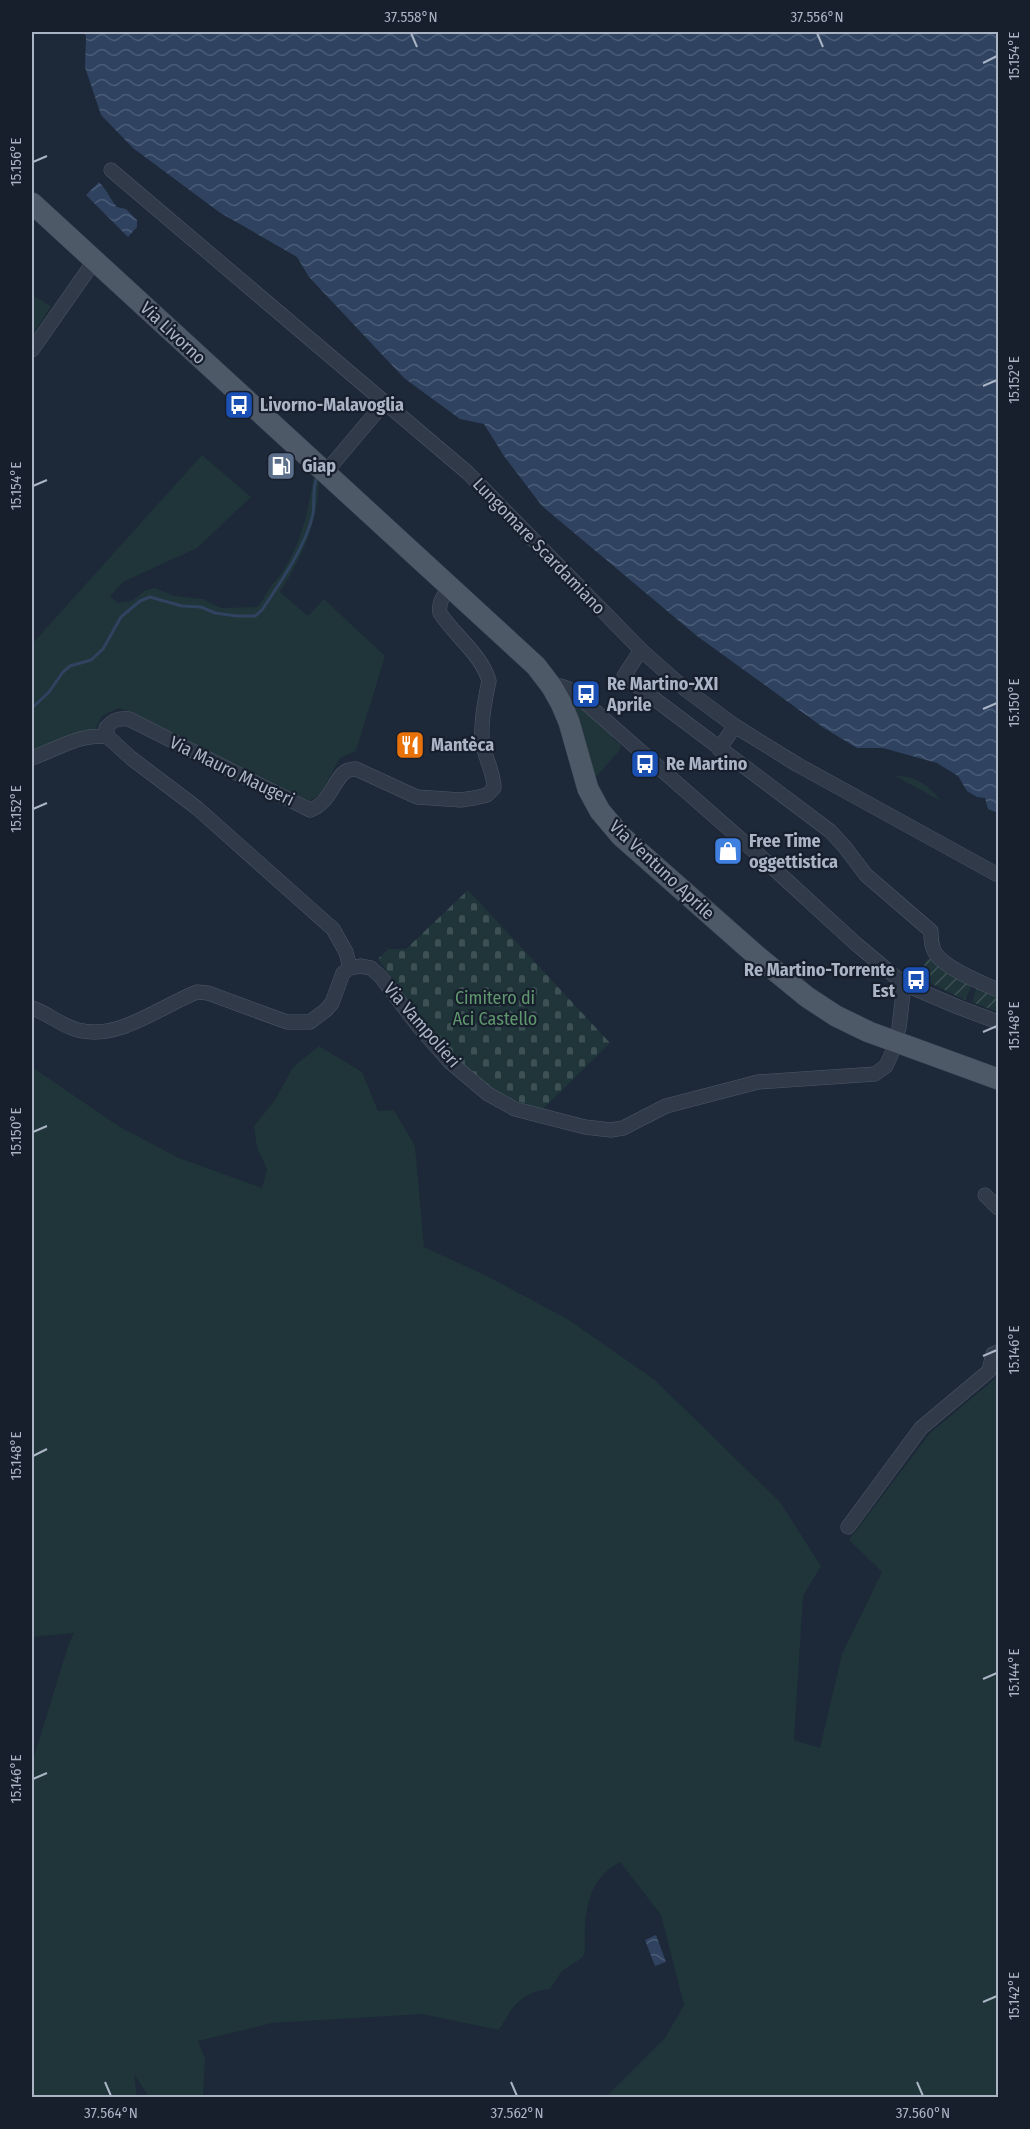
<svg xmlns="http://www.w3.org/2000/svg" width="1030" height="2129" font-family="'Fira Sans Condensed',sans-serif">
<defs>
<pattern id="cemetery-stones" width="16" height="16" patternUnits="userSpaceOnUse" patternTransform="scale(1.5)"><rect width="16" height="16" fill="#1f3539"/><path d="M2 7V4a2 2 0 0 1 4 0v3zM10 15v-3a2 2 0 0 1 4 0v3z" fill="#3d5054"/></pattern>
<pattern id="garden-furrows" width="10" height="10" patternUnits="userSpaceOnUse" patternTransform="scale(1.5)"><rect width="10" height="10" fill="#1f3539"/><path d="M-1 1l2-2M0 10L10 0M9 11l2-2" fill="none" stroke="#3d5054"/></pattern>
<pattern id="water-waves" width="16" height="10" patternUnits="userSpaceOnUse" patternTransform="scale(1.5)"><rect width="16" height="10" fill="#2f4361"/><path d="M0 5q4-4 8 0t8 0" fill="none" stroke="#4a5c76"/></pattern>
</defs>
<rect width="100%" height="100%" fill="#1d2838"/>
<g fill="#1f3539">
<polygon points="32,295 51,306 32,336"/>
<path d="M 202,455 L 251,497 L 197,548 L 123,582 L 110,596 L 118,603 L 131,601 L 146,590 L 155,588 L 174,596 L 203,599 L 221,608 L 257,607 C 263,602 265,594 270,588 C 273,582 278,579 282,573 C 303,538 307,515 314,475 L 319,479 C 318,523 303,555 280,592 L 308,616 L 324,599 L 385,656 L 356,751 L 340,758 L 321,793 L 310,801 L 134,713 L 118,708 L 102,716 L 95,730 L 32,752 L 32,644 Z"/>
<polygon points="573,700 613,736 612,738 621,745 620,750 594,779 570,702"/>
<path d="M 895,776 C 917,776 927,784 941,801 Z"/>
<path d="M 319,1046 L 362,1072 L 378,1111 L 394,1110 L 415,1146 L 424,1247 L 489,1277 L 569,1320 L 655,1380 L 780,1502 L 821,1566 L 803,1596 L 794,1740 L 820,1748 L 842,1654 L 882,1572 L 849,1540 L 930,1433 L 996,1378 L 998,1370 L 998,2097 L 606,2097 L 665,2038 L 684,2005 L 661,1915 L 620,1862 C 585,1881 584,1916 585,1952 L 582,1958 L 562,1971 L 550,1989 C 521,1992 513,2006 499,2030 L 422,2014 L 272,2023 L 198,2041 L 205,2058 L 203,2097 L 149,2097 L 134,2074 L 137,2097 L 32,2097 L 32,1763 L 69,1643 L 74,1633 L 32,1637 L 32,1067 L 120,1127 L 179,1158 L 262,1188 L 267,1169 L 257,1148 L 254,1126 L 275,1100 L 293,1067 Z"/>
</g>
<path fill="url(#cemetery-stones)" d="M 468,890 L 610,1043 L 542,1110 C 529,1105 515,1101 503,1095 C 457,1071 408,1001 378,959 L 388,949 L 406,949 Z"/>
<g fill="url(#garden-furrows)">
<polygon points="928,958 972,985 965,1000 918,977"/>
<polygon points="977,987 998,996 998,1012 972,1002"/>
</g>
<g fill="url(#water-waves)">
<polygon points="82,32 998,32 998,813 988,809 985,798 977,797 967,791 958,776 937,763 883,748 857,748 824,728 697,636 542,506 504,456 484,424 460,419 404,378 309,277 297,257 219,212 133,148 101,115 85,67 86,36"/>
<path d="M 99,182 C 107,190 110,199 117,207 L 126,209 L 137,220 L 137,227 L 128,237 L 86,195 Z"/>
<polygon points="656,1935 666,1962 655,1966 645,1940"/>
</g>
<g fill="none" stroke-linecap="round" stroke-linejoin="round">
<path stroke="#2f4361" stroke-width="3" d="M 32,708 L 49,692 L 63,672 L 70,666 L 91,660 L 103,649 L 121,617 L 140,601 L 150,597 L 182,606 L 201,607 L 215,613 L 237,616 L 255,616 L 262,610 C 280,583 306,546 313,514 C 315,502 312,489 317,477"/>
<g stroke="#4e5766" stroke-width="15">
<g id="street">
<polyline points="111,170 468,473 641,650 685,689 735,726 798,765 998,875"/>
<polyline points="32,350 95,260"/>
<polyline points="325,473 384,403"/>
<path d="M 641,650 L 624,676 L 830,831 L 844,846 L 866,875 L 931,931 C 931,939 931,947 936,954 C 946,969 982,983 998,990"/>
<polyline points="552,687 561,686 571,690 771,866 855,943 904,984 958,1007 998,1022"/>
<polyline points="719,749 735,726"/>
<path d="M 32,758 C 56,750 81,732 108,737"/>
<path d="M 350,968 L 346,952 L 333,929 L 197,808 L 131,758 L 108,737 L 106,728 C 113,720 118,718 129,719 L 310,810 C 335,802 334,767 356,769 L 417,797 L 461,800 L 474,798 L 487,795 L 494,788 C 494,771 483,755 482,738 C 481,719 485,699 489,681 C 482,655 455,636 440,613 C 438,602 443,596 451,587"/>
<path d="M 32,1008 C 48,1013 61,1026 78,1030 C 118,1041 161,1006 197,992 L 208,993 L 287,1022 L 310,1022 L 326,1010 L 332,1003 L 343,973 L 350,968 L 360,966 L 371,968 L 381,977 L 419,1027 L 450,1062 L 488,1094 L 515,1109 L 585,1127 L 611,1130 L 623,1128 L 666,1106 L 758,1082 L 875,1074 L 886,1066 L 897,1042"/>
<polyline points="899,1028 904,984"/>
<polyline points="985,1195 998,1208"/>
<polyline points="848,1527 921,1428 989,1371 993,1354 998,1352"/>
</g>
</g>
<g stroke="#3a4351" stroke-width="22">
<polyline id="primary" points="32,203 536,666 552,687 561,703 569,722 588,789 600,811 621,836 757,956 807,997 836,1016 869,1032 998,1079"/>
</g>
<use href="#street" stroke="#313a48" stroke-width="14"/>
<use href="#primary" stroke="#4e5968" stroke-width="21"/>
</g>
<path fill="none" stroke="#aab4c5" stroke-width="2" d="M 411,33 L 417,47M 817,33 L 823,47M 983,63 L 997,56M 33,162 L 47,156M 983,386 L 997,380M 33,486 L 47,480M 983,709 L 997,703M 33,809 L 47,803M 983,1032 L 997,1026M 33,1132 L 47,1126M 983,1356 L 997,1350M 33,1456 L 47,1449M 983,1679 L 997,1673M 33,1779 L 47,1773M 983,2002 L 997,1996M 105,2082 L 111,2096M 511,2082 L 517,2096M 917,2082 L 923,2096"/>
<defs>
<g id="bus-square" transform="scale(1.5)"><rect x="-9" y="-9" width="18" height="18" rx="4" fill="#1a4fb4" stroke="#171f2c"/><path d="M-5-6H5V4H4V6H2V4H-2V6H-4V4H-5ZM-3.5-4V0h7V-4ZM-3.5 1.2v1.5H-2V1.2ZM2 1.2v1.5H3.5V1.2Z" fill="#fff"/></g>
<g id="fuel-square" transform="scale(1.5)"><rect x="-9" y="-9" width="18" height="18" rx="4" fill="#5c6f8a" stroke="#171f2c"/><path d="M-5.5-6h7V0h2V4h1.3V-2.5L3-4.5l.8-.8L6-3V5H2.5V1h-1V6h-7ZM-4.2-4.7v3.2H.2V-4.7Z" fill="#fff"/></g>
<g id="restaurant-square" transform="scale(1.5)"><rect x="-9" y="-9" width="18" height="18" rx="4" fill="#e8710a" stroke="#171f2c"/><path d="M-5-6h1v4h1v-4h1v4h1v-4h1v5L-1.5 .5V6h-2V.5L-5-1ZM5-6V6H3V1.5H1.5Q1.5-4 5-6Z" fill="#fff"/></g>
<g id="shop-square" transform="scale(1.5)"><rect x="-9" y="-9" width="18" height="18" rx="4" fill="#3f7fe0" stroke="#171f2c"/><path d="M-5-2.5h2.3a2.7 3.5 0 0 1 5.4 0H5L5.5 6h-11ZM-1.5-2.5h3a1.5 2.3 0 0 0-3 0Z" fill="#fff"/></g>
</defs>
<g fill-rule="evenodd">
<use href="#bus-square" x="239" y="405"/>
<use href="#fuel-square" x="281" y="466"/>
<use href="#bus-square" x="586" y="694"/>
<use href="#restaurant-square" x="410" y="745"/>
<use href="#bus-square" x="645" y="764"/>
<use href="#shop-square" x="728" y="851"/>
<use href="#bus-square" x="916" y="980"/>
</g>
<g text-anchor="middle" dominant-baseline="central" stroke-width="4.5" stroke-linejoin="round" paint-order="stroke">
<g font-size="18" fill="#aab4c5" stroke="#171f2c">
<text transform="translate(173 333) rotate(43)">Via Livorno</text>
<text transform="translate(539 546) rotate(46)">Lungomare Scardamiano</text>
<text transform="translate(232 771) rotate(26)">Via Mauro Maugeri</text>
<text transform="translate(662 870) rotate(43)">Via Ventuno Aprile</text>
<text transform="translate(422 1025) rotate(49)">Via Vampolieri</text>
</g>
<g font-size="18" font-weight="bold" fill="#aab4c5" stroke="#171f2c" text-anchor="start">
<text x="260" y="405">Livorno-Malavoglia</text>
<text x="302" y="466">Giap</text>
<text x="607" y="684">Re Martino-XXI<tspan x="607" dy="21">Aprile</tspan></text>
<text x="431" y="745">Mantèca</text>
<text x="666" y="764">Re Martino</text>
<text x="749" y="841">Free Time<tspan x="749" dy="21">oggettistica</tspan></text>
<text x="895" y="970" text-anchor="end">Re Martino-Torrente<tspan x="895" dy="21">Est</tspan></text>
</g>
<g font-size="18" fill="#60976e" stroke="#171f2c">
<text x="495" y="998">Cimitero di<tspan x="495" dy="21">Aci Castello</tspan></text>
</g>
</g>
<rect width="1030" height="2129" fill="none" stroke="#171f2c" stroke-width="66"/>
<rect x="33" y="33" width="964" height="2063" fill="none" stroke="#aab4c5" stroke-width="2"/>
<g font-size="15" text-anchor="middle" fill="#aab4c5">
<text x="411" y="22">37.558°N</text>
<text x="817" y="22">37.556°N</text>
<text transform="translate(1014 56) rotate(-90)" y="5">15.154°E</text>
<text transform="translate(16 162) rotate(-90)" y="5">15.156°E</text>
<text transform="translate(1014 380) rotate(-90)" y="5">15.152°E</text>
<text transform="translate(16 486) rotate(-90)" y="5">15.154°E</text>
<text transform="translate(1014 703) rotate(-90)" y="5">15.150°E</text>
<text transform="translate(16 809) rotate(-90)" y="5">15.152°E</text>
<text transform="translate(1014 1026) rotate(-90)" y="5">15.148°E</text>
<text transform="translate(16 1132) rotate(-90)" y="5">15.150°E</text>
<text transform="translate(1014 1350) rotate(-90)" y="5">15.146°E</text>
<text transform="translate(16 1456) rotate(-90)" y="5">15.148°E</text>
<text transform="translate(1014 1673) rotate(-90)" y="5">15.144°E</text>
<text transform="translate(16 1779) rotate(-90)" y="5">15.146°E</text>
<text transform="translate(1014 1996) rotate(-90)" y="5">15.142°E</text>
<text x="111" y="2118">37.564°N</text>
<text x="517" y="2118">37.562°N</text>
<text x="923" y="2118">37.560°N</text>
</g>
</svg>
